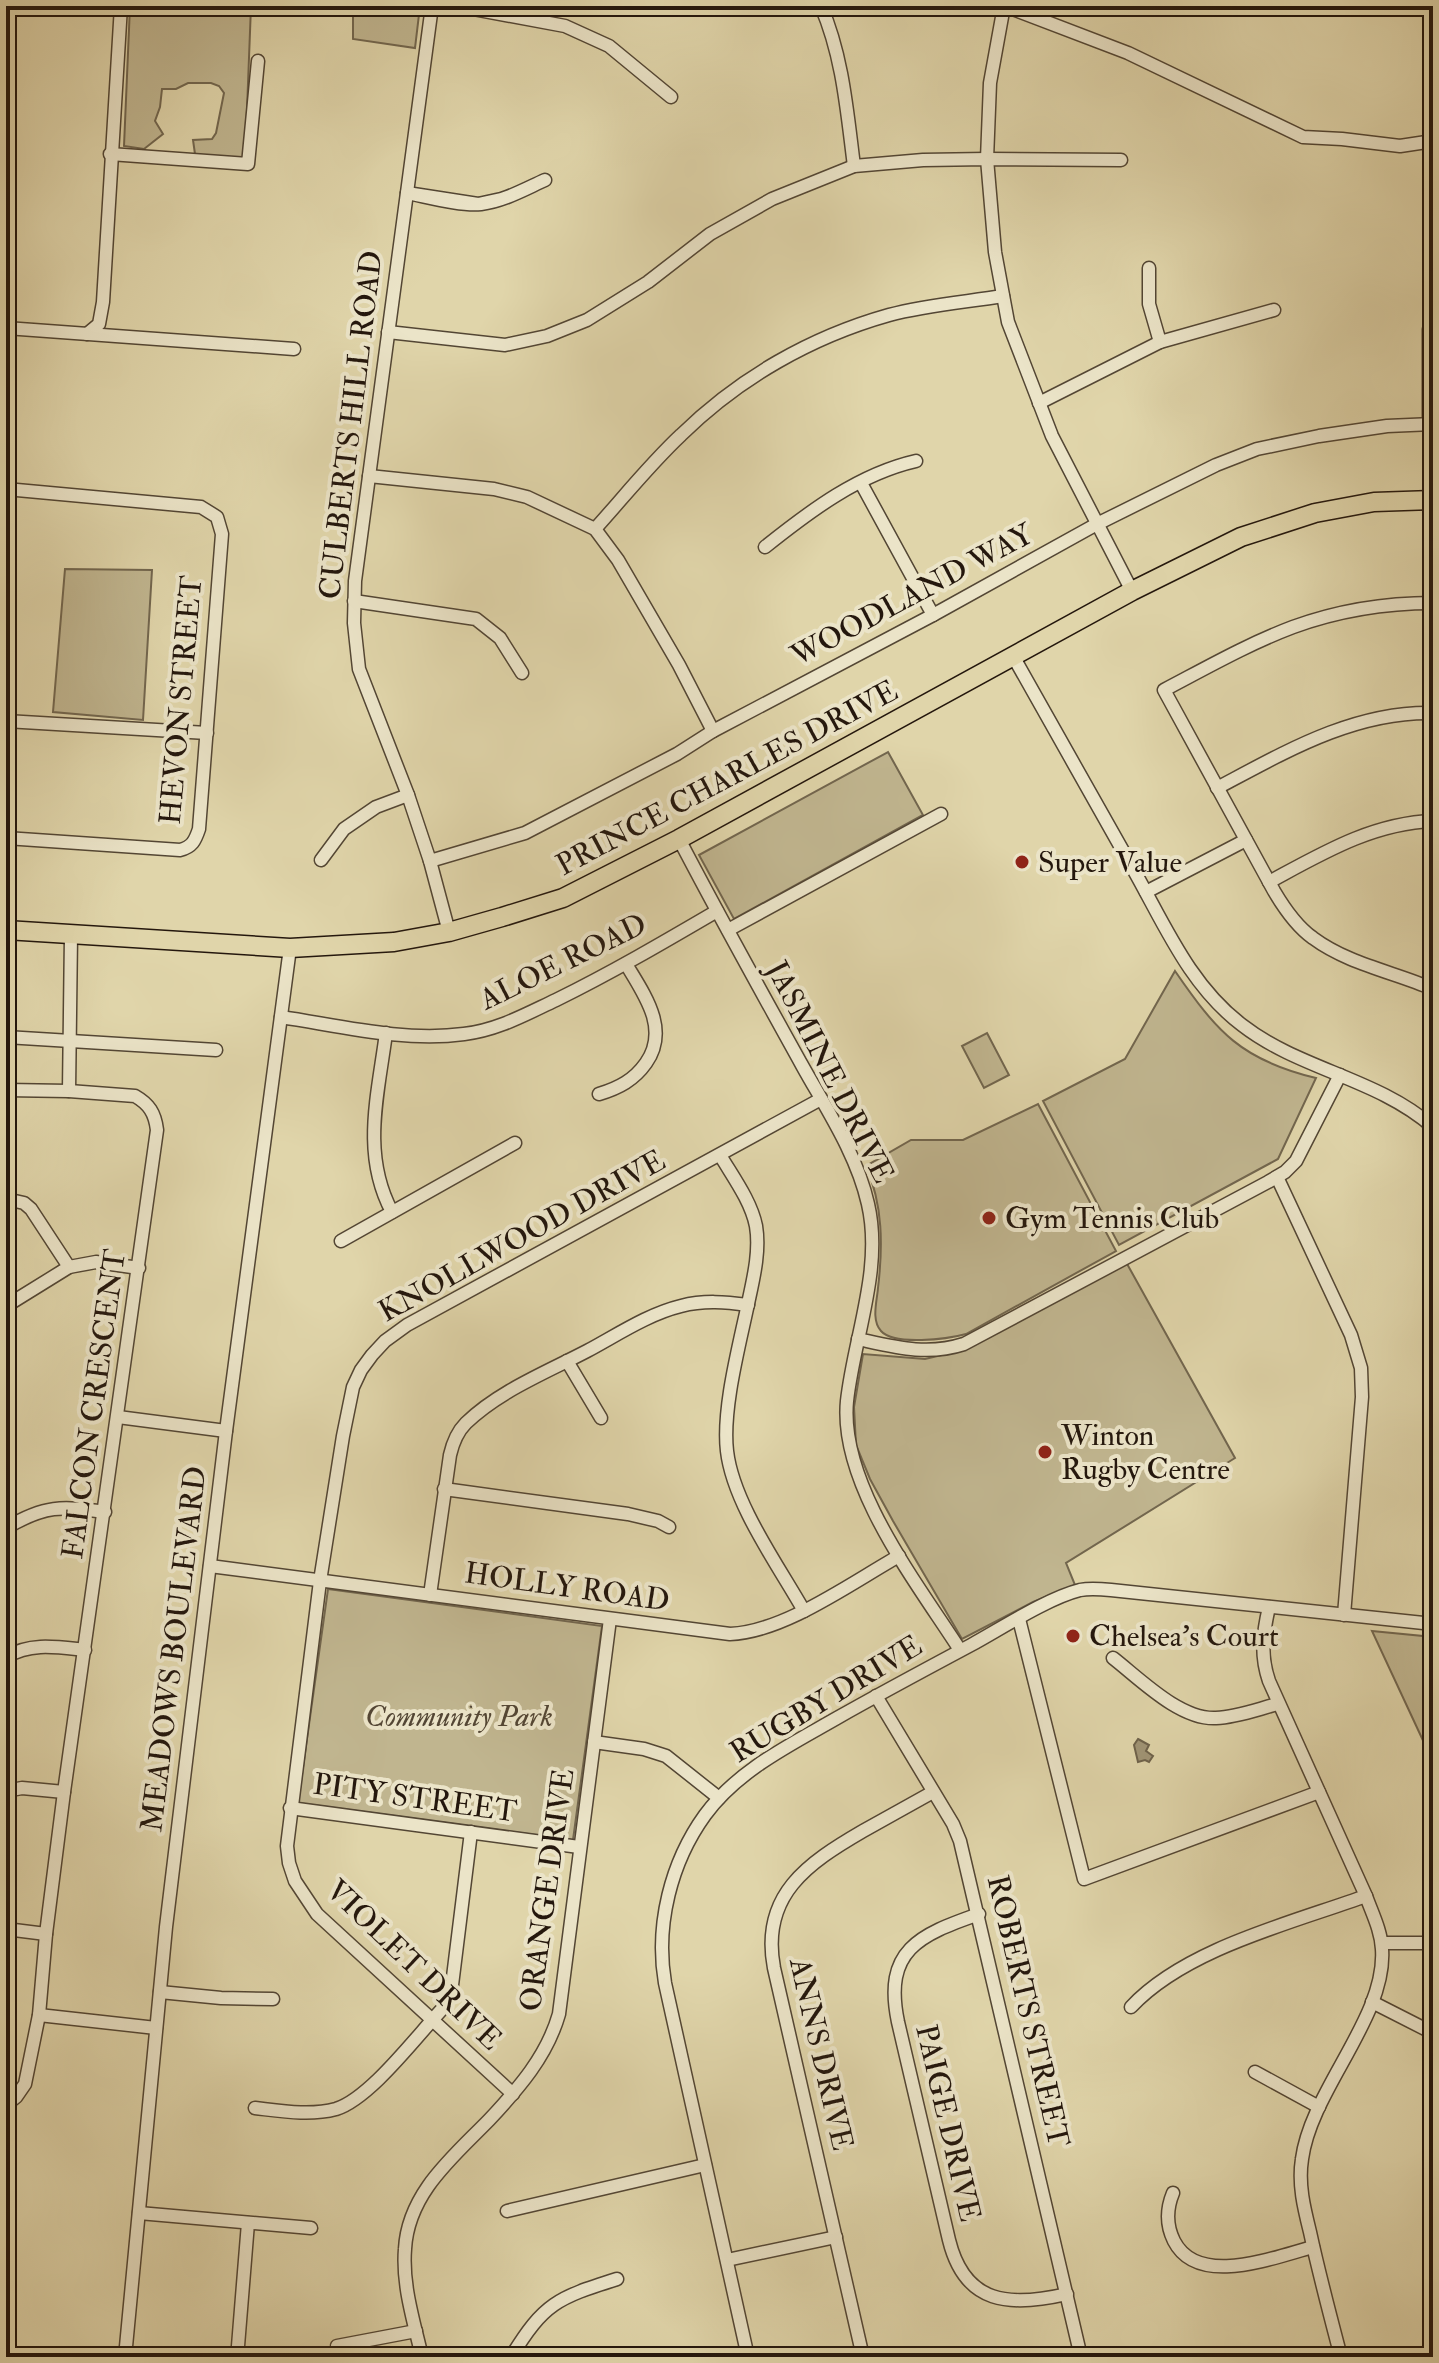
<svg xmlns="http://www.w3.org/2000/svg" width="1439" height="2363" font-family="'IM FELL Double Pica',serif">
<rect width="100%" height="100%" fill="#e0d5aa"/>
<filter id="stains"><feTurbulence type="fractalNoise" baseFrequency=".0025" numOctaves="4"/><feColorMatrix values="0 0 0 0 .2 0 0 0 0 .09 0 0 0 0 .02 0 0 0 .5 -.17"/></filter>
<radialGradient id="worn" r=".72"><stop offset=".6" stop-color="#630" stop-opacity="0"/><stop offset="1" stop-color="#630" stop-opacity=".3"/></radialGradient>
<g fill="#c0b58f" stroke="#72664e" stroke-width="2">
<polygon points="130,6 251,6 245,161 195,154 193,140 212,139 216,133 224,93 219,86 211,83 188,83 176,89 162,89 160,107 155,121 163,134 144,149 124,146"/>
<polygon points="353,6 420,6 415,48 353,39"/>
<polygon points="65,569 152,570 143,720 53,712"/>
<polygon points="888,752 923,815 734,919 699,855"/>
<path d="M 1175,971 C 1217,1032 1241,1060 1316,1078 L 1278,1159 L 1119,1245 L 1043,1101 L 1125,1059 Z"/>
<polygon points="987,1033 1009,1075 984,1088 962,1046"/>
<path d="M 1038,1104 L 1116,1251 L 966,1334 C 948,1339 894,1346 881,1331 C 871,1320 877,1301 878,1288 C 883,1246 883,1205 866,1166 L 911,1140 L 963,1140 Z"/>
<polygon points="1126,1262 1235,1458 1066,1563 1075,1585 1033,1602 962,1639 893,1521 870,1479 856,1445 854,1407 863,1354 925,1359 963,1350"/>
<polygon points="328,1589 602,1626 573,1840 298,1803"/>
<polygon points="1372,1631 1433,1637 1433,1762"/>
</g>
<polygon fill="#a09475" stroke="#6e624b" stroke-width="2" points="1138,1739 1149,1745 1146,1751 1153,1756 1149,1762 1145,1760 1138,1762 1134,1745"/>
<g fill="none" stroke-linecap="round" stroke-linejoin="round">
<g stroke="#534634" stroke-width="15">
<g id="minor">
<polyline points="432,6 355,581 354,623 359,669 408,795 430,861 449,932"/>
<polyline points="457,6 565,26 609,46 671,97"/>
<path d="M 821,6 C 843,57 847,112 854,166"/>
<polyline points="1004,6 990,83 987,159 995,252 1008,322 1052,436 1132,591"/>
<polyline points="1005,6 1128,53 1303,137 1342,139 1400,146 1433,141"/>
<polyline points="110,154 248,164 258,61"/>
<path d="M 501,199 L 478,204 L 407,193 C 428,197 460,206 481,204 C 504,201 525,189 545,180"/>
<polyline points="1149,268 1149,304 1160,342"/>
<polyline points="6,328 294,349"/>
<polyline points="1429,329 1429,424"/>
<polyline points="388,332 505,345 547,336 587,320 648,282 710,234 772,199 854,166 923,160 987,159 1121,160"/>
<polyline points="87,334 99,324 103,302 121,6"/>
<polyline points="1039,403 1160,342 1274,310"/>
<polyline points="369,476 494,489 527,497 595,529 618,560 679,665 713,731"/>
<polyline points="861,483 933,615"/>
<path d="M 6,489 L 201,507 L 217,517 L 222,534 L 199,829 C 195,841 192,847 180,850 L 6,838"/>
<polyline points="6,506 7,489"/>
<path d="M 595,529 C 623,498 650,464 681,435 C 739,378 811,337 889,315 C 926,305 966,302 1003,296"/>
<path d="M 765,547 C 810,511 859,474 916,461"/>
<polyline points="354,601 476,619 500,638 522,673"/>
<path d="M 1433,603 C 1386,603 1337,611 1293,627 C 1248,644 1206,668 1164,690 L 1274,891 C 1284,908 1296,926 1313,938 C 1348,964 1394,972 1433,989"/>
<path d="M 1013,656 C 1053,726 1092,797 1132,867 C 1164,923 1189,985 1242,1025 C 1300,1070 1377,1078 1433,1127"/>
<polyline points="6,721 207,733"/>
<path d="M 1217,788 C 1285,752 1354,711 1433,713"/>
<path d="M 679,839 C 719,916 761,991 803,1067 C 827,1110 857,1155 868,1204 C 883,1269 854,1337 847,1401 C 839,1484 917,1583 960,1650"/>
<polyline points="321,860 344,829 376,807 408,795"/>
<polyline points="430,861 525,833 677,754 713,731 933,615 1097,524 1216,465 1257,449 1319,436 1387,426 1433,424"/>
<path d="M 1269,882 C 1321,854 1372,823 1433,821"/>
<polyline points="1146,892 1246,840"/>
<polyline points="728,930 941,814"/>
<path d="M 281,1017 C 341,1026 404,1042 464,1034 C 498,1030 526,1014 556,1000 C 611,973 664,942 717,911"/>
<path d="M 386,1033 C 378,1095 361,1154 392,1212"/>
<polyline points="6,1037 216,1050"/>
<path d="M 6,1090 L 69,1091 L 135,1096 C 149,1104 155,1113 157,1130 L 64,1792 L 46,1934 L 39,2015 L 25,2084 L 16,2097 L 6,2105"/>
<polyline points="69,1091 71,935"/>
<path d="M 599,1094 C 619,1088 634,1080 646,1063 C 670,1029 644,994 626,964"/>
<path d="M 720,1155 C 733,1177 751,1201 756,1226 C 760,1250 754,1276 749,1299 C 740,1343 722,1408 727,1451 C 733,1503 778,1565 804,1611"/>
<polyline points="1277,1177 1351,1335 1361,1368 1362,1397 1344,1615"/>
<polyline points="6,1199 24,1203 31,1209 69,1267"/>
<polyline points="341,1241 515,1143"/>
<polyline points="6,1306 69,1267 96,1262 139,1268"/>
<path d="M 858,1339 C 895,1347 927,1356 964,1344 L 1268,1182 L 1285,1172 L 1296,1161 L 1340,1075"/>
<polyline points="567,1361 601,1418"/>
<polyline points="6,1362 8,1371 6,1395"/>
<polyline points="118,1417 226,1431"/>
<polyline points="444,1489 628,1514 658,1521 669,1527"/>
<path d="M 6,1528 C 45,1505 61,1506 105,1512"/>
<path d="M 210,1566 L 730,1634 C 784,1632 851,1583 899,1556"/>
<path d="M 430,1595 L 450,1455 C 453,1442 457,1432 466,1423 C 499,1391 547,1372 587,1351 C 617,1335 648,1314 681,1306 C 704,1300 726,1302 748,1305"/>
<path d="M 1269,1607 C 1263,1633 1260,1655 1269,1681 L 1366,1896 C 1372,1913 1381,1930 1382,1949 C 1387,2017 1311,2090 1302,2159 C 1298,2184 1304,2208 1310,2232 C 1319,2274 1330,2315 1341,2357"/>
<polyline points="1019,1619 1084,1879 1319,1792"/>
<path d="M 6,1657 C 31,1642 57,1647 85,1650"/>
<path d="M 1113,1658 C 1140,1679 1180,1720 1216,1718 C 1237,1717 1258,1709 1278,1704"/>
<polyline points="876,1696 953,1824 960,1841 1081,2357"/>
<polyline points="594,1742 644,1749 666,1756 719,1798"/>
<polyline points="6,1791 22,1788 64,1792"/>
<polyline points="290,1808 579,1847"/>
<path d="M 979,1914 C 919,1935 883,1950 898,2022 L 949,2240 C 965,2305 1010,2307 1067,2294"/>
<polyline points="6,1929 46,1934"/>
<polyline points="1382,1943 1433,1943"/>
<polyline points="160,1992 221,1998 273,1999"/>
<polyline points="1372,2002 1433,2033"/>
<path d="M 1131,2007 C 1185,1949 1291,1923 1366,1896"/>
<polyline points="39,2015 156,2028"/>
<polyline points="1255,2072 1319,2107"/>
<polyline points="513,2094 317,1914 295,1881 289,1863 287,1846 320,1581 343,1436 353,1387 361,1370 372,1355 385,1341 407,1325 821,1099"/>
<path d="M 255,2108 C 281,2111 310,2116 336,2109 C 371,2098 418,2034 445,2006 L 448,2000 L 452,1985 L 471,1832"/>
<polyline points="6,2186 8,2188 9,2199 6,2223"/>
<path d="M 1173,2193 C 1166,2210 1166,2225 1174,2241 C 1198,2288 1274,2257 1313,2247"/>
<polyline points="507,2211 705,2165"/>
<polyline points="139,2213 311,2228"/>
<polyline points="727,2260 836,2237"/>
<polyline points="337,2346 416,2331"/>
<polyline points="125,2357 166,1927 226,1431 290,948"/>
<polyline points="240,2357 238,2346 248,2223"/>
<path d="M 422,2357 C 414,2322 402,2285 405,2249 C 408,2193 453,2157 489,2120 C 519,2088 547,2056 559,2014 L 610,1619"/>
<path d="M 511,2357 C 544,2303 557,2298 617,2279"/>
<path d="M 748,2357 L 665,1983 C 655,1925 671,1862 705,1815 C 738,1770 790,1745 837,1718 C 881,1693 926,1669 971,1645 C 1002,1628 1048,1598 1080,1590 C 1090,1588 1101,1589 1111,1590 L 1433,1624"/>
<path d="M 863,2357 L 774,1968 C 760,1895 808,1863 863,1831 C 886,1818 910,1805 933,1792"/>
</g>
</g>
<g stroke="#24170d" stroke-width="21">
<polyline id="highway" points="6,930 290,948 394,942 449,932 502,917 563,898 679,839 1132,591 1241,537 1315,513 1374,502 1433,500"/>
</g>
<use href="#minor" stroke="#ebe4c8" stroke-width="12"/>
<use href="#highway" stroke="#e0d5aa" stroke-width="18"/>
</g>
<g fill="#8f2418" stroke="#ebe4c8" stroke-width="3">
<circle cx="1022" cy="862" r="8"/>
<circle cx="989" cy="1218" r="8"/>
<circle cx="1045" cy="1452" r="8"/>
<circle cx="1073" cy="1636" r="8"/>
</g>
<g text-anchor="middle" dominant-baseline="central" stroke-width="8" stroke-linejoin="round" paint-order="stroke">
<g font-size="30" fill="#24170d" stroke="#ebe4c8">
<text transform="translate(351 425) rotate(-83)">CULBERTS HILL ROAD</text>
<text transform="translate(912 595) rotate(-28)">WOODLAND WAY</text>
<text transform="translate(181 700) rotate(-85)">HEVON STREET</text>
<text transform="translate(727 778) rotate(-28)">PRINCE CHARLES DRIVE</text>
<text transform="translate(563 962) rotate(-26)">ALOE ROAD</text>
<text transform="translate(830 1072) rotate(63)">JASMINE DRIVE</text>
<text transform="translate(522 1236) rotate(-29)">KNOLLWOOD DRIVE</text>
<text transform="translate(94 1404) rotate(-82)">FALCON CRESCENT</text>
<text transform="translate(567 1587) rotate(8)">HOLLY ROAD</text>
<text transform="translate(174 1649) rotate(-83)">MEADOWS BOULEVARD</text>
<text transform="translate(826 1699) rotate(-31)">RUGBY DRIVE</text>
<text transform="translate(415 1798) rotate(8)">PITY STREET</text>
<text transform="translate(547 1890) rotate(-82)">ORANGE DRIVE</text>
<text transform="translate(414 1965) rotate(44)">VIOLET DRIVE</text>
<text transform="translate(1028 2011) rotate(77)">ROBERTS STREET</text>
<text transform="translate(821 2054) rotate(77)">ANNS DRIVE</text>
<text transform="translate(948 2123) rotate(77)">PAIGE DRIVE</text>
</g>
<g font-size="30" fill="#24170d" stroke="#ebe4c8" text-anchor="start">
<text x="1038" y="862">Super Value</text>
<text x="1005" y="1218">Gym Tennis Club</text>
<text x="1061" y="1435">Winton<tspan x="1061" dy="34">Rugby Centre</tspan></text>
<text x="1089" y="1636">Chelsea's Court</text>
</g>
<g font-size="30" font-style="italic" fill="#534634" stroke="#ebe4c8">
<text x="459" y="1716">Community Park</text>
</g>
</g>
<rect width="1439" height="2363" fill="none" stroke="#e0d5aa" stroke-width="32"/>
<rect x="8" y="8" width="1423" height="2347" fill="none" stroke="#24170d" stroke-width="4"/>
<rect x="16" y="16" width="1407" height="2331" fill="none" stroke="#24170d" stroke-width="2"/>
<rect width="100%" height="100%" filter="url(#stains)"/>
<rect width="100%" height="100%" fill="url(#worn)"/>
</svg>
